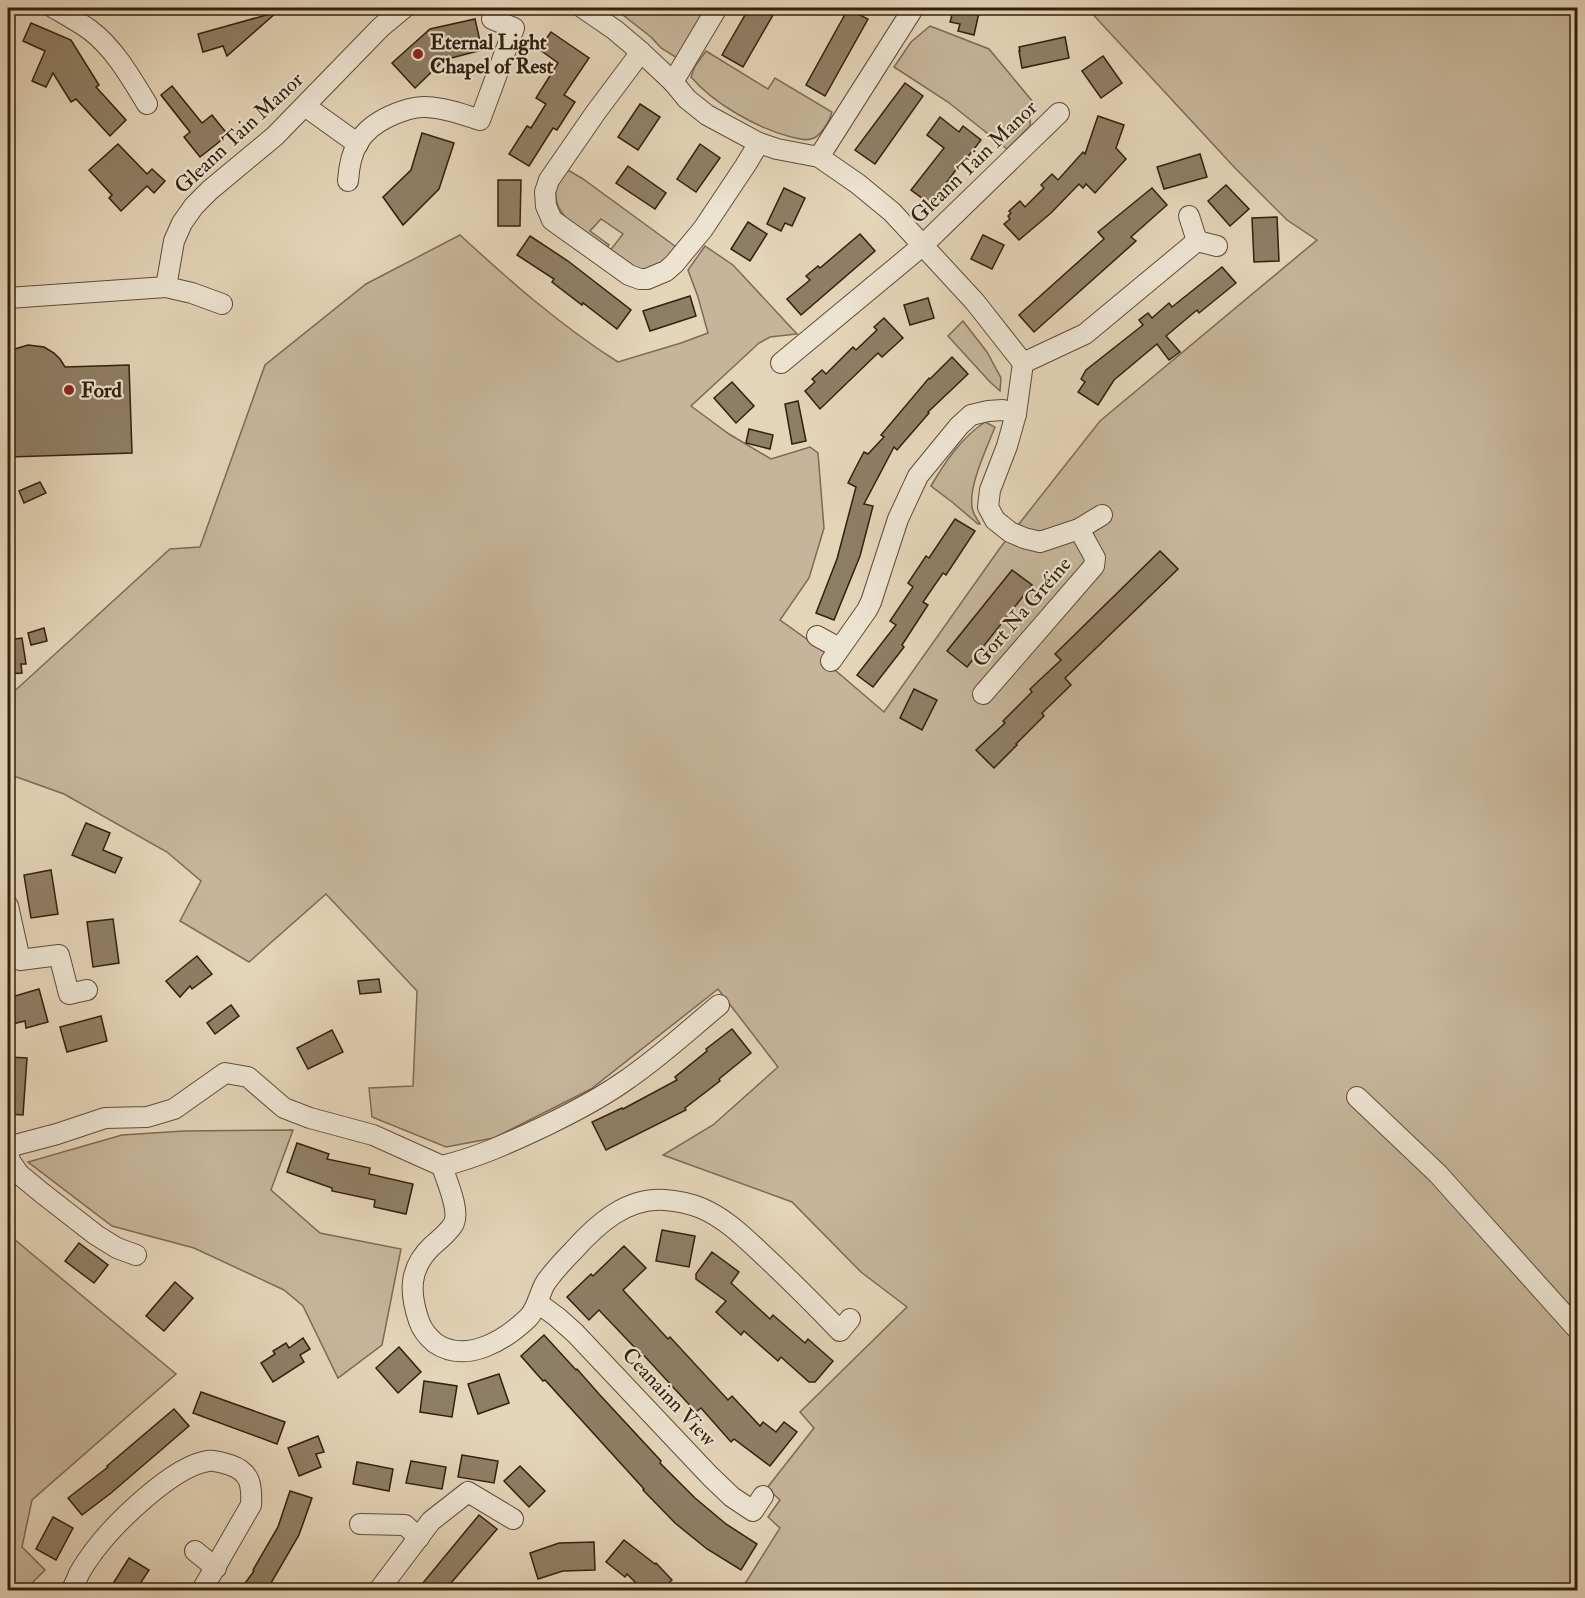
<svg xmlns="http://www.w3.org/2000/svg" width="1585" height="1598" font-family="'IM FELL Double Pica',serif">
<rect width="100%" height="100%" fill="#e4d4b8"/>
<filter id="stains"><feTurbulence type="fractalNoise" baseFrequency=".00333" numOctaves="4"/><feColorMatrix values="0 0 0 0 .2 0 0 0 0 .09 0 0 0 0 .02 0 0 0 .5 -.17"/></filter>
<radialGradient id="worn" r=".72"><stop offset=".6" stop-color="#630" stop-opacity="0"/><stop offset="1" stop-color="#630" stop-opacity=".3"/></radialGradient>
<g fill="#c6b59b" stroke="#7c6a54" stroke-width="1.5">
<polygon points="614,8 688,8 702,16 677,58 661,48 651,37"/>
<path d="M 1087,8 L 1577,8 L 1577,1590 L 741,1590 L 780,1528 L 768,1517 L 780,1500 L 767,1488 L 814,1428 L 800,1412 L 907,1307 L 861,1272 L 792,1202 L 663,1155 L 713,1125 L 778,1067 L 718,989 L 591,1089 L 494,1138 L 446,1147 L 372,1117 L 369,1088 L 413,1086 L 417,991 L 326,894 L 249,962 L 180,921 L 201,881 L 167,852 L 64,794 L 8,774 L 8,697 L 170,549 L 200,547 L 265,365 L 366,284 L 460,235 C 510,281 561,326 618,362 L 681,343 L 708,333 L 698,297 L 688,270 L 705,246 L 733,265 L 797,334 L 770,337 L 759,343 L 691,406 L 729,434 L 771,459 L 810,447 L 818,453 L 824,528 L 809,578 L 780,620 L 825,652 L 828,664 L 884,712 L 1000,548 L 1100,421 L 1317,240 L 1287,220 L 1235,168 Z"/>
<polygon points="930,26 989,49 1033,102 1031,108 1030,126 1007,149 948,102 894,67 911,42"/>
<path d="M 706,51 L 768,89 L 775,78 L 832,112 C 830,120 822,134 814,138 C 806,142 798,138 791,137 C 757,128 714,104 691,77 L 695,66 Z"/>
<path d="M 568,170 L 583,179 L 679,249 L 660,269 L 639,271 L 609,252 L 623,234 L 601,219 L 590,231 L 609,245 L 606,249 C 588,236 551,216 556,190 C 558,183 564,175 568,170 Z"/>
<polygon points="963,321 987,352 1001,378 1000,391 990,382 948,336"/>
<path d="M 985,422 L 995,427 C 987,448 966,490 973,511 C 974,515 978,520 980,524 L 978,524 L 952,502 L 931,486 C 945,462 961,438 985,422 Z"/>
<polygon points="293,1130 271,1190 320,1233 401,1249 382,1345 338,1378 303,1306 284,1290 194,1248 112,1226 28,1162 122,1135 184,1131"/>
<polygon points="8,1234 176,1374 32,1500 22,1547 45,1570 25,1590 8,1590 8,1438 9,1437 8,1436"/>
</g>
<g fill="#8f7e66" stroke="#32200e" stroke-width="1.5">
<polygon points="749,8 777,8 743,67 722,55"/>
<polygon points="954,8 980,8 974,35 958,31 960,24 950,22"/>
<polygon points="848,9 868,19 825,96 806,85"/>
<polygon points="277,12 227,56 223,46 203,52 198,34"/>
<polygon points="475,19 482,50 444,60 415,88 392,63 430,29"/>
<polygon points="31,23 71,40 99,85 96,87 126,120 110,136 76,99 71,102 53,73 46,87 32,81 45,51 23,41"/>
<polygon points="551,32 589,58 564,95 575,102 557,130 553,128 529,166 509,154 527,126 531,128 546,104 536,98 558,63 539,49"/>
<polygon points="1065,37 1069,58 1022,68 1019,51 1020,51 1019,47"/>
<polygon points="1103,56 1122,83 1101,98 1082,71"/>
<polygon points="905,83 923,96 875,164 855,150"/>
<polygon points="172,86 202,123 212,115 228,135 200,157 184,137 190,132 161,95"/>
<polygon points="640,104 660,117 638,150 618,137"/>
<polygon points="1098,116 1124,125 1116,148 1126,159 1095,193 1086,184 1083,188 1079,184 1051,213 1019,240 1004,224 1010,219 1008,216 1011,213 1009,211 1020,201 1025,207 1044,188 1041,185 1052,174 1058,180 1083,152 1085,154"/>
<polygon points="940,117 959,132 963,126 981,140 960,167 959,166 930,204 911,190 944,148 927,135"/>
<polygon points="422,133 454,143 439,189 403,225 383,197 411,170"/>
<polygon points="118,144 147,174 152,169 165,181 154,193 147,186 121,211 109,198 112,195 89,170"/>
<polygon points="700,144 720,158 696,192 677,179"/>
<polygon points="1200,154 1207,177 1164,189 1157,167"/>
<polygon points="628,166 666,193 655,209 616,183"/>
<polygon points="498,180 521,180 520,226 498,226"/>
<polygon points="1226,185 1249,209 1230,226 1208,201"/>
<polygon points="784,188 805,198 792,226 785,223 781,231 767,224"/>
<polygon points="1152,188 1167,205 1131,237 1136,241 1034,332 1019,315 1096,246 1104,239 1098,232"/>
<polygon points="1277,217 1279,261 1254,262 1252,218"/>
<polygon points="748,222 767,234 750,261 731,249"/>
<polygon points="860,234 875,251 801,315 787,299 810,280 806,276 818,266 820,268"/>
<polygon points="983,235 1004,245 992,269 971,259"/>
<polygon points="530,236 568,261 631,310 617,329 583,303 582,305 552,282 554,279 517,255"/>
<polygon points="1222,267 1236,283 1199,313 1197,310 1166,336 1180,352 1169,360 1157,344 1114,380 1098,405 1078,392 1085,382 1081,379 1086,370 1143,325 1139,320 1148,313 1152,318 1169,303 1172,307"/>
<polygon points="690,296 696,316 650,331 643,311"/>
<polygon points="928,298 934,318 910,325 904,305"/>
<polygon points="884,318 903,338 882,357 878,353 820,409 805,391 815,382 812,379 822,370 826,374 853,347 856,350 877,330 874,327"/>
<polygon points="28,345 44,347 54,353 60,359 65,367 129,365 132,453 10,457 8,412 8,354 15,349"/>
<polygon points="952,357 968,374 928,412 929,413 897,450 894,447 864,504 873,506 860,556 834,620 816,613 837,559 856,487 848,483 856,467 864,452 868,454 884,437 881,435 929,378 930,379"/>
<polygon points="732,382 754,406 736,423 714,398"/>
<polygon points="798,401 806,441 792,444 785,404"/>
<polygon points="749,429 773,435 770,449 746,443"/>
<polygon points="40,482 46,493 24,503 19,491"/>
<polygon points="955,519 975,531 946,575 943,573 923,602 928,605 902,645 904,647 873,687 857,675 896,625 890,621 913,587 908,583 926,556 929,558"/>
<polygon points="1160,551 1178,569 1065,678 1071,685 1042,713 1044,716 1016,744 1017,745 994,768 976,750 1005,723 1003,721 1032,692 1030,689 1061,660 1055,654"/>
<polygon points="1012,570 1032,585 967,667 947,651"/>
<polygon points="44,628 47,641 31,645 28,633"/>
<polygon points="22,638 26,664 21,664 22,673 8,674 8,640"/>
<polygon points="914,689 937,700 922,730 900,718"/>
<polygon points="86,823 110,833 103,850 122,858 115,873 72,855"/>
<polygon points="51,870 58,914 31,918 24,875"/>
<polygon points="113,919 119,963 93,967 87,922"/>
<polygon points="197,956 212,974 192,989 190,986 180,997 166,981"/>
<polygon points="379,979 381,992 360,994 358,981"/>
<polygon points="39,989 48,1022 26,1028 25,1021 8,1025 8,998"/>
<polygon points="231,1005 239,1016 215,1034 207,1023"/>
<polygon points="101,1016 107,1041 67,1052 60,1027"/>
<polygon points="732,1029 751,1053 719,1079 720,1081 685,1108 686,1110 606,1150 592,1122 622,1108 623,1109 677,1080 675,1077 707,1051 706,1049"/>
<polygon points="332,1030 343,1052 308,1069 297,1048"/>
<polygon points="8,1057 27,1058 23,1115 8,1114"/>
<polygon points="297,1143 329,1154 327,1159 370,1168 369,1174 413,1184 406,1214 374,1207 375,1200 332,1191 332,1188 287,1172"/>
<polygon points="662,1230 695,1236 689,1267 656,1261"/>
<polygon points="79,1243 108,1265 94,1283 65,1261"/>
<polygon points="624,1246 646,1268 623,1290 668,1339 670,1337 728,1400 732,1396 760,1426 763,1422 776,1432 784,1422 797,1432 770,1466 734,1439 731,1442 701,1408 696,1412 638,1349 637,1350 599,1310 589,1320 567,1297 591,1274 593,1276"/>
<polygon points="712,1252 739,1272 731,1283 770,1319 773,1315 805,1343 808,1339 833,1361 815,1382 809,1382 781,1357 778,1361 744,1331 741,1335 716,1312 726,1301 696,1279 696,1274"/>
<polygon points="175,1282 193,1298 164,1331 146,1316"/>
<polygon points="544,1335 576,1370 577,1369 599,1394 661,1461 660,1463 695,1498 726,1524 757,1544 741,1570 707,1549 675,1523 643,1490 644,1489 545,1380 543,1381 521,1356"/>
<polygon points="303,1338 310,1349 300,1355 304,1362 273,1382 261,1363 275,1354 273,1351 286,1343 289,1348"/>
<polygon points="399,1347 421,1372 398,1393 376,1368"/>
<polygon points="499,1374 509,1403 478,1414 468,1384"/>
<polygon points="424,1381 457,1386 452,1417 420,1412"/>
<polygon points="201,1392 285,1422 277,1444 193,1413"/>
<polygon points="174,1409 189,1426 111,1493 82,1515 68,1498 108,1467 107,1466"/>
<polygon points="318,1436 324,1452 316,1454 321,1467 299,1476 288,1448"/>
<polygon points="462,1455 498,1461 494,1483 458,1477"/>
<polygon points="411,1461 446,1467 442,1489 406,1483"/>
<polygon points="357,1462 393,1469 389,1491 353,1484"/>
<polygon points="520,1466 545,1491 529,1507 504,1481"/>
<polygon points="290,1491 312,1498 299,1535 267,1590 240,1590 254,1571 253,1570 278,1527"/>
<polygon points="479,1515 497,1529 445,1590 431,1590 422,1584"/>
<polygon points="53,1517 73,1528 56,1560 36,1549"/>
<polygon points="624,1540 655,1564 656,1563 672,1580 661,1590 643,1590 627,1574 625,1577 606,1562"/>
<polygon points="594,1542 595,1570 563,1571 538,1579 530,1553 559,1543"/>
<polygon points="129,1558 149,1570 136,1590 109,1590"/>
</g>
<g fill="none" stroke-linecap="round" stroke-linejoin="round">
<g stroke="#5e4d38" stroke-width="22">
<g id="minor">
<path d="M 54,8 C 66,15 79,22 90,30 C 115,49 131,78 147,104"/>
<polyline points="583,8 615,30 641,52 673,82 687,99 707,115 759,143 777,149 819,157 858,184 892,212 975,302 1023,363 1016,414 1007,446 990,490 988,507 995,520 1010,532 1024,538 1040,542 1079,529 1102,515"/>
<polyline points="641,52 596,112 549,180 545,192 546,206 552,220 629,275 640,279 647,279 666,271 674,264 703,229 745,166 759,143"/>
<polyline points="673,82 717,8"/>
<polyline points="305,106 358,144"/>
<polyline points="819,157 911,12"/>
<path d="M 348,181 C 350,149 360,130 390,116 C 401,111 414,106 426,107 C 445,108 462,114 480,120 L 514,28 L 492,19"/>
<polyline points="1189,216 1197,241"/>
<polyline points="166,287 174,241 182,223 194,206 210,190 275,136 381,27 404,8"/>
<polyline points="8,298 166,287 192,293 222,304"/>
<polyline points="781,363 922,246 1059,113"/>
<polyline points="1023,363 1085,334 1197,241 1217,246"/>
<polyline points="817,636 839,648"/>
<polyline points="831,661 867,610 871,602 898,519 918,476 959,426 971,415 988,411 1003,410 1016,414"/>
<polyline points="983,694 1094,566 1095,558 1079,529"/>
<polyline points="8,906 20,960 59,955 69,994 87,990"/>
<path d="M 719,1005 C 689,1030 661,1056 629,1078 C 603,1097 574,1112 545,1126 C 511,1142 479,1157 442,1166 C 446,1180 460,1209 454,1223 C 450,1231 439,1240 432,1246 C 409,1268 409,1292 419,1321 C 422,1330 428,1337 435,1343 C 466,1364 504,1341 528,1318 C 538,1308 539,1293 546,1282 C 554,1271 564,1260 573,1251 C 597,1224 627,1197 665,1200 C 677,1201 691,1204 701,1208 C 723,1217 742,1235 759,1251 C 787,1277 814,1304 840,1331 L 850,1319"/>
<polyline points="1357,1097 1438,1174 1578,1330"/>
<polyline points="8,1147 57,1134 105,1118 147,1117 174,1109 225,1073 248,1077 284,1108 310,1118 373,1135 442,1166"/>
<polyline points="8,1152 10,1161 19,1174 42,1193 96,1235 117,1248 136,1255"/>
<polyline points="538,1303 557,1317 575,1333 710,1476 732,1497 753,1511 763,1496"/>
<polyline points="360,1524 405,1525 419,1538"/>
<polyline points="195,1551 216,1568"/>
<path d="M 71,1590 C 75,1585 76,1580 79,1574 C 83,1566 89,1558 94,1551 C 115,1523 173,1466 208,1461 C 215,1460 223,1463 230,1465 C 251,1472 252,1486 251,1505 L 202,1590"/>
<polyline points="379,1590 431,1521 468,1492 513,1519"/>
</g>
</g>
<use href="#minor" stroke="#ede3d1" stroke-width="20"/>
</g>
<g fill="#8f2418" stroke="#ede3d1" stroke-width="2">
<circle cx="418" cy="54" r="6"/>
<circle cx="69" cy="390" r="6"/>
</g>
<g text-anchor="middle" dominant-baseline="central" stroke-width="4.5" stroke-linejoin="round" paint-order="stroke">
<g font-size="21" font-weight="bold" fill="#32200e" stroke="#ede3d1" text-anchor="start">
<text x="430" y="42">Eternal Light<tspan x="430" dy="24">Chapel of Rest</tspan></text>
<text x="81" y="390">Ford</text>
</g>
<g font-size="21" fill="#32200e" stroke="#ede3d1">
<text transform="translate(239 133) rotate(-43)">Gleann Tain Manor</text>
<text transform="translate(974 162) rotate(-44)">Gleann Tain Manor</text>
<text transform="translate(1022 612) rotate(-49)">Gort Na Gréine</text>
<text transform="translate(669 1397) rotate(47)">Ceanainn View</text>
</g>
</g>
<rect width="1585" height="1598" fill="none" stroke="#e4d4b8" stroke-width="30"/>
<rect x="9" y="9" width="1567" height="1580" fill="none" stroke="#32200e" stroke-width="3"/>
<rect x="15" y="15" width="1555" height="1568" fill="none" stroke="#32200e" stroke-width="1.5"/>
<rect width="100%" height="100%" filter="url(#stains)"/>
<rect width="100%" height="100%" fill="url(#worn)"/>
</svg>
